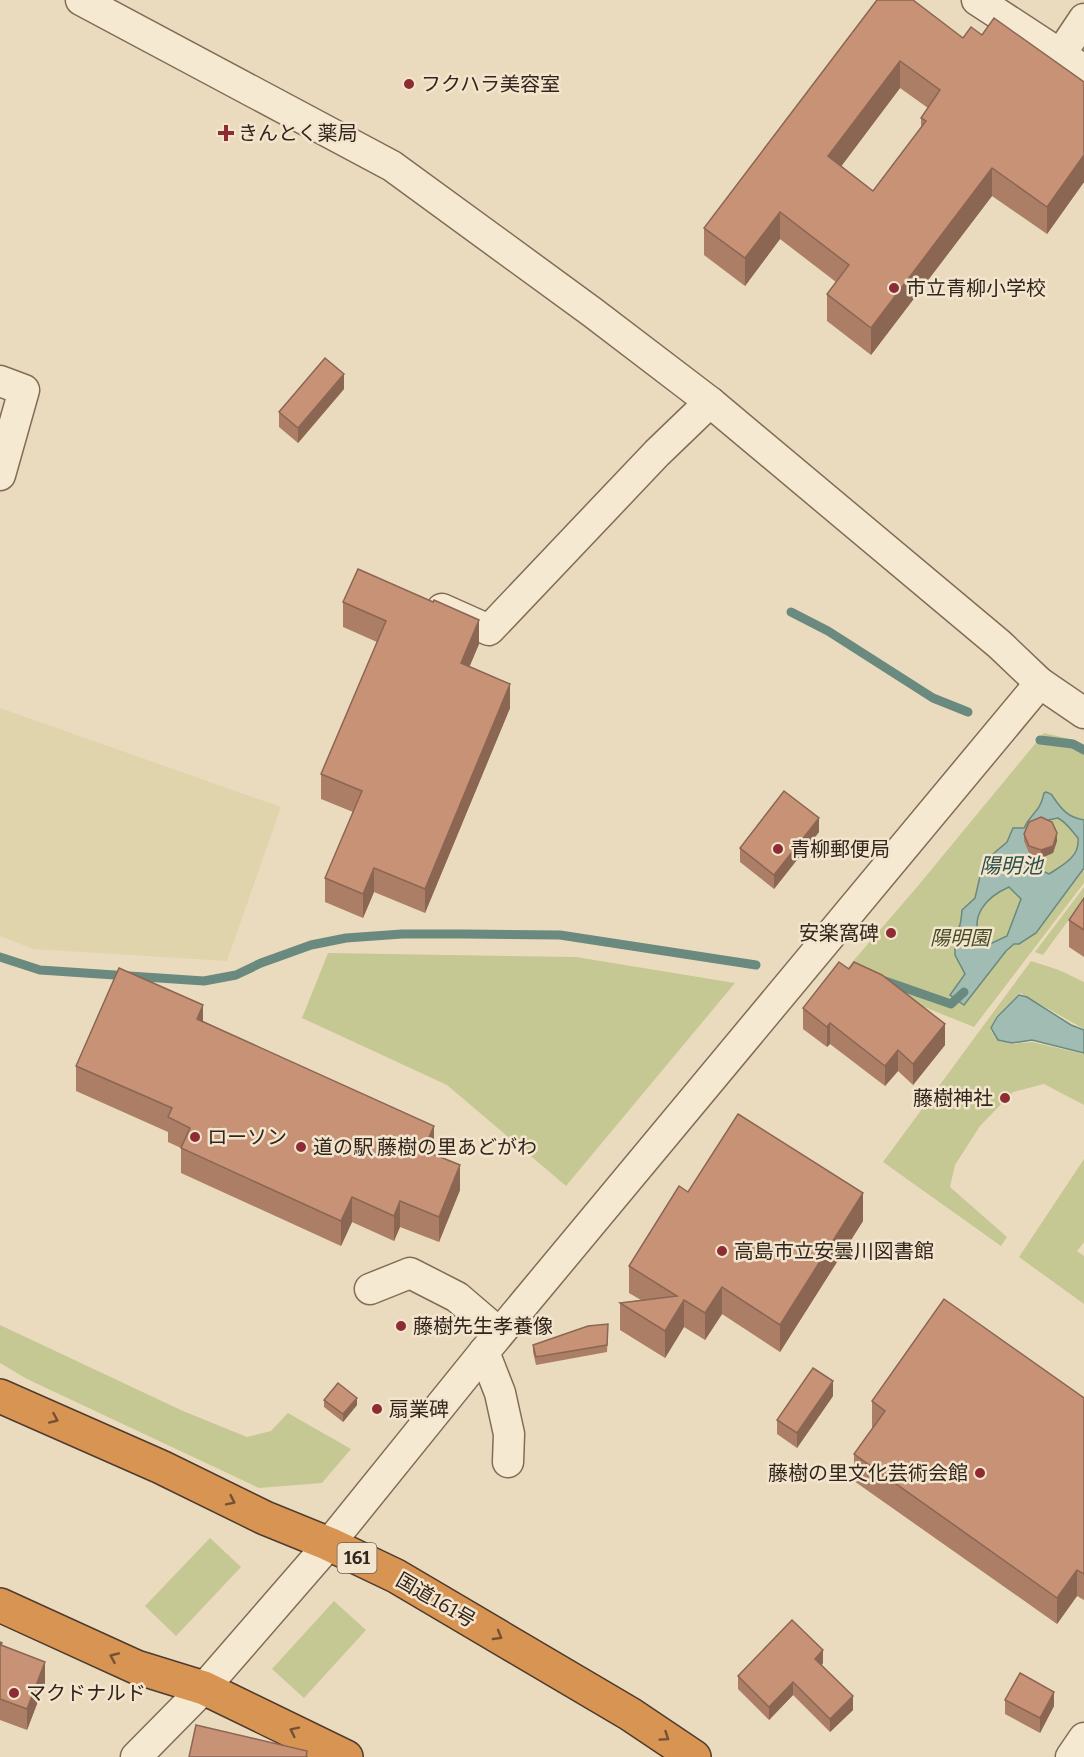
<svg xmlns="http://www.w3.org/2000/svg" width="1084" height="1757" font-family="Bitter,'Noto Sans JP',serif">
<rect width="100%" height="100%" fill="#ebdbbe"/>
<polygon fill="#e0d4ac" points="0,708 281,807 227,961 33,949 0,936"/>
<g fill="#c5c893">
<polygon points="1044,733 1074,740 1084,745 1084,883 974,1027 842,974 917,887"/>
<polygon points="1084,887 1084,899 1043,955 1035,952"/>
<polygon points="328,953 576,957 735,983 566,1186 447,1085 302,1018"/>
<polygon points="1031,961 1059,970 1084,982 1084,1029 1020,993 996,1016 990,1029 998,1041 1012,1044 1032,1042 1084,1054 1084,1105 1044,1084 1013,1092 980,1126 955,1165 950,1187 1007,1237 1001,1246 883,1162"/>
<polygon points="1084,1159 1084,1242 1077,1251 1084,1256 1084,1304 1019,1257"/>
<polygon points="0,1325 183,1411 247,1437 271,1431 288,1413 351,1449 322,1483 259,1488 27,1379 0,1363"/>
<polygon points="210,1538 241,1567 176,1636 145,1606"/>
<polygon points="334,1601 366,1630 304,1698 272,1669"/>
</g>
<g fill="#a1bdb3" stroke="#6a897f" stroke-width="1.5" fill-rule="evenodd">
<path d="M 1046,792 L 1051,794 C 1061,808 1066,817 1084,820 L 1084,868 L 1036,933 L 1019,944 L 1014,944 L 1006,951 L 964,1005 L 950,995 L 965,974 L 955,955 L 955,944 L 949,937 C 961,932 961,921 962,910 L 975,898 L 981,872 L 986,860 L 1007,842 L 1013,828 L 1024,828 C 1032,811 1040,813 1044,793 ZM 1058,818 C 1067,823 1071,830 1078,838 C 1080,857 1063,865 1049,874 L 1034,867 L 1030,854 L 1038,826 L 1048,820 ZM 1009,887 L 1021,899 L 1007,936 L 990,944 L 982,942 C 968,917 986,897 1009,887 Z"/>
<polygon points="1019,995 1027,997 1071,1025 1084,1030 1084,1053 1032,1040 1012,1043 998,1040 991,1028 997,1017"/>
</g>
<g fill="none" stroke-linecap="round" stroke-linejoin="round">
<g stroke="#6a897f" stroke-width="9">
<polyline points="791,612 828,631 933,698 968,712"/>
<polyline points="1040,740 1073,744 1084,750"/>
<polyline points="0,957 40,970 204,981 236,975 261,963 311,945 346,938 402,934 465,934 560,935 756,965"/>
<polyline points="885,981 951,1004 964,992"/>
</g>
<g stroke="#826c58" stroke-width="33">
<g id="minor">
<polyline points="81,0 392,166 592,312 710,402 999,644 1040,683 1084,713"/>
<polyline points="977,0 1084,70"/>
<polyline points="1060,55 1084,19"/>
<polyline points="0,381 24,390 0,475"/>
<polyline points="442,609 489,630 657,453 710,402"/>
<polyline points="370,1289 410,1273 457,1297 499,1333"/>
<polyline points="484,1352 500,1393 509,1434 508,1462"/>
<polyline points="136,1757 204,1688 329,1544 484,1352 1040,683"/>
<polyline points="1071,1757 1084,1738"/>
</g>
</g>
<g stroke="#4f3b2d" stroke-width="36">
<g id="highway">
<polyline points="0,1396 161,1467 265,1518 329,1544 396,1576 630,1714 694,1757"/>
<polyline points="0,1605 136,1667 204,1688 346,1757"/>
</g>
</g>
<use href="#minor" stroke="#f6e9d1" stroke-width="30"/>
<use href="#highway" stroke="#d79452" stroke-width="33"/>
</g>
<g fill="#ab7e65" fill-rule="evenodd">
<path d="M 877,0 L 963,38 L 982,35 L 1084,82 L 1084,182 L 1047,234 L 992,196 L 871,355 L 827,321 L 827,294 L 836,282 L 780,239 L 745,286 L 704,255 L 704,228 ZM 900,88 L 928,108 L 921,118 L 921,128 L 873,191 L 841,166 Z"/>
<polygon points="344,389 298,443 279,427 279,412"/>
<polygon points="343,602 479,644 469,667 510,708 425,913 374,892 363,918 325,902 325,878 353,812 321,799 321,774 377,642 343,627"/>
<polygon points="819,832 774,889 740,862 740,848"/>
<polygon points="1024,834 1057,841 1053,853 1041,858 1029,853 1024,841"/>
<polygon points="1084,898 1084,957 1069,947 1069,920"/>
<polygon points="803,1008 945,1045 913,1085 898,1071 885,1086 830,1044 827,1047 803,1029"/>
<polygon points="203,1021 434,1151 433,1154 460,1190 439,1242 400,1227 394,1241 352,1222 341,1246 181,1173 181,1148 168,1142 168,1132 76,1091 76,1066"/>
<polygon points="688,1192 863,1221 780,1352 722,1314 705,1340 684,1327 665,1358 620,1330 620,1303 641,1300 629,1293 629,1266"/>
<polygon points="608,1331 607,1352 536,1365 533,1352 533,1345"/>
<polygon points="833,1396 797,1448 777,1434 777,1420"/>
<polygon points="1084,1398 1084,1600 1077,1596 1057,1624 854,1481 854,1454 873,1428 872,1427 872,1401"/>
<polygon points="324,1400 357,1405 343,1422 324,1407"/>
<polygon points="0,1642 2,1646 45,1683 27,1730 0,1720"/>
<polygon points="823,1663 822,1665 853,1710 830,1732 793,1695 769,1720 738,1689 738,1676"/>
<polygon points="1005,1700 1054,1706 1040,1733 1005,1714"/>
</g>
<g fill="#8b6653">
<polygon points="900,61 900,88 828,184 828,156"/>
<polygon points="1084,155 1084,182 1047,234 1047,207"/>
<polygon points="992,168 992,196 871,355 871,328"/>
<polygon points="780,212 780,239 745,286 745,258"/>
<polygon points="344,374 344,389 298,443 298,428"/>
<polygon points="479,620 479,644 461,687 461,663"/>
<polygon points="510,684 510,708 425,913 425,889"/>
<polygon points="819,818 819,832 774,889 774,875"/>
<polygon points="1057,833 1057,841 1053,853 1041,858 1041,850"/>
<polygon points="374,868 374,892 363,918 363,894"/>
<polygon points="203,1005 203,1030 197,1019"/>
<polygon points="830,1023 830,1044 827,1047 827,1027"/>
<polygon points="945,1024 945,1045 913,1085 913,1064"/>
<polygon points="898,1050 898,1071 885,1086 885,1066"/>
<polygon points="434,1126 434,1151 423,1175 423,1150"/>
<polygon points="460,1165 460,1190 439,1242 439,1217"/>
<polygon points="863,1193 863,1221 780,1352 780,1325"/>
<polygon points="352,1197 352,1222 341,1246 341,1221"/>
<polygon points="400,1201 400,1227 394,1241 394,1216"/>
<polygon points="722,1287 722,1314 705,1340 705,1313"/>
<polygon points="684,1300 684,1327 665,1358 665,1331"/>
<polygon points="833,1381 833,1396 797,1448 797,1433"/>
<polygon points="357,1398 357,1405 343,1422 343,1414"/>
<polygon points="1077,1570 1077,1596 1057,1624 1057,1598"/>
<polygon points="823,1650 823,1663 815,1672 815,1659"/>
<polygon points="45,1662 45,1683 27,1730 27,1709"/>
<polygon points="793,1682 793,1695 769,1720 769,1707"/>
<polygon points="1054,1692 1054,1706 1040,1733 1040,1718"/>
<polygon points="853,1696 853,1710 830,1732 830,1719"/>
</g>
<g fill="#c79276" stroke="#8b6653" stroke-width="1.5" fill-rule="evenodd">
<path d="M 877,0 L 913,0 L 963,38 L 971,27 L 982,35 L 994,18 L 1084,82 L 1084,155 L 1047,207 L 992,168 L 871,328 L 827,294 L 849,265 L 780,212 L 745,258 L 704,228 ZM 900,61 L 940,90 L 921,118 L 926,121 L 873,191 L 828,156 Z"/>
<polygon points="325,358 344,374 298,428 279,412"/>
<polygon points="358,569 433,602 434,600 479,620 461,663 510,684 425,889 374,868 363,894 325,878 362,791 321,774 386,621 343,602"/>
<polygon points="784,791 819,818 774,875 740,848"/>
<polygon points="1041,817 1052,822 1057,833 1053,846 1041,850 1029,846 1024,834 1029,822"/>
<polygon points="1084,898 1084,930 1069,920"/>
<polygon points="839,962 849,969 854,962 882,975 945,1024 913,1064 898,1050 885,1066 830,1023 827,1027 803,1008"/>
<polygon points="119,968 203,1005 197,1019 434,1126 423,1150 460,1165 439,1217 400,1201 394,1216 352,1197 341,1221 181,1148 190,1128 168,1117 172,1108 76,1066"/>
<polygon points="738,1114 863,1193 780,1325 722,1287 705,1313 684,1300 665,1331 620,1303 677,1296 629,1266 679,1186 688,1192"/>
<polygon points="944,1299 1084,1398 1084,1574 1077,1570 1057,1598 854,1454 885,1411 872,1401"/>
<polygon points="608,1324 607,1345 536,1357 533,1345 588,1326"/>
<polygon points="813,1368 833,1381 797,1433 777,1420"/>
<polygon points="338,1383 357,1398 343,1414 324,1400"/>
<polygon points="792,1620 823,1650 815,1659 853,1696 830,1719 793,1682 769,1707 738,1676"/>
<polygon points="0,1642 2,1643 1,1645 45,1662 27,1709 0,1699"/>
<polygon points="1020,1673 1054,1692 1040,1718 1005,1700"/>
<polygon points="196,1725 307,1751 306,1757 189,1757"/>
</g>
<defs><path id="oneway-chevron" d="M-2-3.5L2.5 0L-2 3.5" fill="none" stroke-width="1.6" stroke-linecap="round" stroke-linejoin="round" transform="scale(1.5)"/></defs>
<g stroke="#745132">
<use href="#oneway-chevron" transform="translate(54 1419) rotate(24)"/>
<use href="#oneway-chevron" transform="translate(231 1501) rotate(26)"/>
<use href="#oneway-chevron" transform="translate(498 1636) rotate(30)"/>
<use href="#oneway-chevron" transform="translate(114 1657) rotate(-156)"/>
<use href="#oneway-chevron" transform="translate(294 1731) rotate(-154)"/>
<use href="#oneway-chevron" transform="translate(665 1737) rotate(34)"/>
</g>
<g fill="#8d2c33" stroke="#f3e5cd" stroke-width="2">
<circle cx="409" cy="84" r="6"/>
<path d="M223 124h6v6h6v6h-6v6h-6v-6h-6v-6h6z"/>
<circle cx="894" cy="288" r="6"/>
<circle cx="778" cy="849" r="6"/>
<circle cx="891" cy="933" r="6"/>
<circle cx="1005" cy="1098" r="6"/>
<circle cx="195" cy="1137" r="6"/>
<circle cx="301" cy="1147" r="6"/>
<circle cx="722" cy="1251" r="6"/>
<circle cx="401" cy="1326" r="6"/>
<circle cx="377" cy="1409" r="6"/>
<circle cx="980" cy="1473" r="6"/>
<circle cx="14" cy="1693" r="6"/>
</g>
<g text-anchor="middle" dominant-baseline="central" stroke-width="5" stroke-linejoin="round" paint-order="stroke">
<rect fill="#f3e5cd" stroke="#6c5f51" stroke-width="1.5" x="337.5" y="1543" width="39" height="30" rx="4.5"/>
<g font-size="18" font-weight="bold" fill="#32251c">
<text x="357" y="1558">161</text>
</g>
<g font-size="20" fill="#32251c" stroke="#f3e5cd" text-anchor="start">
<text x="421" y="84">フクハラ美容室</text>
<text x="238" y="133">きんとく薬局</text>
<text x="906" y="288">市立青柳小学校</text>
<text x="790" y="849">青柳郵便局</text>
<text x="879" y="933" text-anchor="end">安楽窩碑</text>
<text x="993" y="1098" text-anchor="end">藤樹神社</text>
<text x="207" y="1137">ローソン</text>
<text x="313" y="1147">道の駅 藤樹の里あどがわ</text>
<text x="734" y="1251">高島市立安曇川図書館</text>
<text x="413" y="1326">藤樹先生孝養像</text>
<text x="389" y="1409">扇業碑</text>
<text x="968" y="1473" text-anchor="end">藤樹の里文化芸術会館</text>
<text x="26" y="1693">マクドナルド</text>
</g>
<g font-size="20" font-style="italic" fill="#464d24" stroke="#f3e5cd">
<text x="960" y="938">陽明園</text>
</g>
<g font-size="20" fill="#32251c" stroke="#f3e5cd">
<text transform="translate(436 1600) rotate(30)">国道161号</text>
</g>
<g font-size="21" font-style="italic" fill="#2c514c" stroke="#f3e5cd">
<text x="1011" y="866">陽明池</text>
</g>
</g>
</svg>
